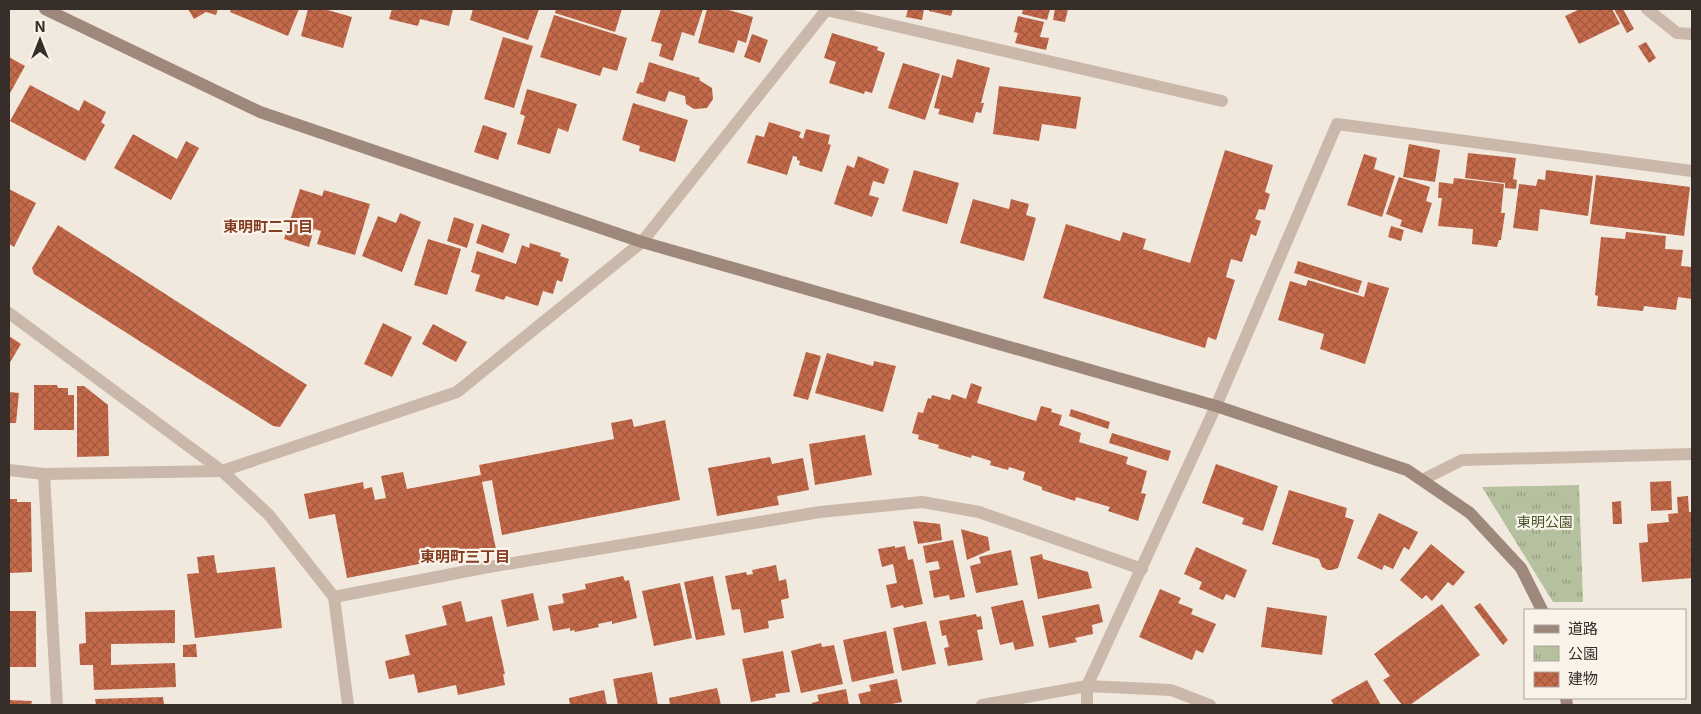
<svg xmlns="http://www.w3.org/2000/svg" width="1701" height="714" font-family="Inter,'Noto Sans JP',sans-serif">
<defs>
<pattern id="park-tufts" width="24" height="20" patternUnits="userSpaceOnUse" patternTransform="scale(1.25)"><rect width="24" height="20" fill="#b5c19e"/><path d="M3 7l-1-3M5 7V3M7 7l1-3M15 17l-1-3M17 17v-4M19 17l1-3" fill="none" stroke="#949d81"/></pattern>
<pattern id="building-cross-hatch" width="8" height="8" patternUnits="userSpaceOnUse" patternTransform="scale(1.25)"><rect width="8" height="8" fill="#c46a4a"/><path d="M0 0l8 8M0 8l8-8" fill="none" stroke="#a0583e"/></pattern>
</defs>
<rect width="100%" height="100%" fill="#f2e9de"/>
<polygon fill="url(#park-tufts)" points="1579,485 1583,602 1553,602 1482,487"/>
<g fill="url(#building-cross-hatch)">
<polygon points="188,9 218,9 216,15 206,12 194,19"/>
<polygon points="231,9 299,9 288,36 230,12"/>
<polygon points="308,9 324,9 352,17 343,48 301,36"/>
<polygon points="392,9 453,9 449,26 420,19 418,26 389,19"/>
<polygon points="473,9 539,9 528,40 470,20"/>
<polygon points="556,9 622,9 615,32 555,13"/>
<polygon points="661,9 703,9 694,36 682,32 673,61 659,56 662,44 651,41"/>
<polygon points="707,9 725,9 753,17 746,43 738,40 734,53 698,43"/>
<polygon points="908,9 924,9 922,20 906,17"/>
<polygon points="929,9 953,9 951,16 929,11"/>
<polygon points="1023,9 1050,9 1047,20 1022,14"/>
<polygon points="1055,9 1068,9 1065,22 1053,20"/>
<polygon points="1580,9 1612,9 1620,24 1579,44 1565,16"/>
<polygon points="1614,9 1623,9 1634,29 1627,33"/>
<polygon points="554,15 627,38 617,71 603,67 600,76 540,57"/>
<polygon points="1018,16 1044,22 1040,37 1049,38 1046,50 1015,43 1018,33 1014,32"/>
<polygon points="832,33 878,47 877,50 885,53 872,93 865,91 864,94 829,83 836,62 824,58"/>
<polygon points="752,34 768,40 760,63 744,57"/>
<polygon points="503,37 533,46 514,108 484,99"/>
<polygon points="1646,42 1656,58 1649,63 1638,46"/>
<polygon points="9,57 25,66 9,95"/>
<polygon points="957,59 990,68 981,103 984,103 981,113 976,112 973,123 938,114 940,109 934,108 942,75 952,78"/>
<polygon points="649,62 700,78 699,80 712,88 713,99 707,108 694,109 686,104 685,96 669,91 665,102 636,93 640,82 643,83"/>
<polygon points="903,63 940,74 925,120 888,108"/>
<polygon points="30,85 79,111 84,100 106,112 101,122 105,125 85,161 10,121"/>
<polygon points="999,86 1081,97 1076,129 1042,124 1039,141 993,134"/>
<polygon points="527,89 577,104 568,132 558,128 550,154 517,144 525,116 520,114"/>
<polygon points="633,103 688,120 675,162 639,151 640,146 622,140"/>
<polygon points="769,122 801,132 799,137 803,139 806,129 830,135 828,144 831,145 822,172 799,165 800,161 797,160 797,157 793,156 787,175 747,163 756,135 764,137"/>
<polygon points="483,125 507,133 498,160 474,152"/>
<polygon points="133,134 177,159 186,141 199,148 171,200 114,168"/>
<polygon points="1409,144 1440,150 1435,182 1403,177"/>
<polygon points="1225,150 1273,165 1265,192 1270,194 1265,210 1259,209 1255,219 1261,221 1256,236 1251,234 1242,262 1231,259 1226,277 1235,280 1216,340 1208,337 1205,348 1043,298 1066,224 1120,241 1123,232 1146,239 1143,249 1190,263"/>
<polygon points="1468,153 1516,158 1513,179 1517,180 1516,189 1505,188 1505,183 1465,178"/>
<polygon points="1364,154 1377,158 1374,169 1395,176 1382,217 1347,205"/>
<polygon points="858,156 889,169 884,184 873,181 869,195 879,198 872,217 834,204 847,165 854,168"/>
<polygon points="914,170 959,183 947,224 902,211"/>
<polygon points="1546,170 1593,176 1588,216 1540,209 1538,231 1513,228 1519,184 1536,186 1538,179 1545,180"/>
<polygon points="1596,175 1690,187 1684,236 1590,224"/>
<polygon points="1399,177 1430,187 1426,201 1432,203 1422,233 1400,226 1402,220 1386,214"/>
<polygon points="1454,178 1504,184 1501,213 1505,213 1501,240 1499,240 1497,247 1472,244 1473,229 1438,226 1442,198 1438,198 1439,182 1453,184"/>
<polygon points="9,189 36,203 14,247 9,244"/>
<polygon points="300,189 322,196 324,190 370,204 355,255 317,244 321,231 314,229 309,247 284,239"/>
<polygon points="973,199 1009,209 1011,199 1029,204 1026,215 1036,218 1024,261 960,243"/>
<polygon points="400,213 421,222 402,272 362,256 378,216 396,223"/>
<polygon points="454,217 474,224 467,248 447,241"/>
<polygon points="482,224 510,234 503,253 476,243"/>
<polygon points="58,225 307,385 280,427 273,426 34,274 32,268"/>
<polygon points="1391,226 1404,230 1401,241 1388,237"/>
<polygon points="1626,232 1666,236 1665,249 1683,250 1681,266 1692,267 1692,299 1678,297 1676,310 1644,306 1643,311 1597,306 1598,296 1595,295 1601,237 1625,239"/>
<polygon points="428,239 461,249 447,295 414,285"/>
<polygon points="530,243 561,253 560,256 569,259 562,282 557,280 553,294 543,291 538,306 506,296 504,300 475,291 480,275 471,272 477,251 516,264 522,245 529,248"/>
<polygon points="1298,261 1362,281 1358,293 1294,273"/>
<polygon points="1308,280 1364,297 1368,282 1389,288 1365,364 1320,349 1324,334 1278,320 1290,281 1306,286"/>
<polygon points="383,323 412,337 392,377 364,364"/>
<polygon points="433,324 467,342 456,362 422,344"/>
<polygon points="9,336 21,344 9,364"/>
<polygon points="806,352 821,356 808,400 793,396"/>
<polygon points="827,353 873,366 874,361 896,366 883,412 815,393"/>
<polygon points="971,383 982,387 977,403 1036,421 1041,406 1052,409 1051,412 1062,415 1059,425 1081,433 1079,442 1128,457 1126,464 1147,471 1141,493 1146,494 1138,521 1108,511 1110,507 1076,497 1075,501 1042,490 1042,487 1023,480 1025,472 1009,467 1008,470 990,465 991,461 972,455 971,458 938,448 939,445 918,439 919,435 912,433 918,412 923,413 928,398 931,399 932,395 950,400 952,394 966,399"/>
<polygon points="34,385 57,385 58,388 68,388 68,395 74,395 74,430 34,430"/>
<polygon points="77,386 84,386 108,405 109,456 77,457"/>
<polygon points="9,392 19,393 16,423 9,423"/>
<polygon points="1071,409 1110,422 1108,429 1069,416"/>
<polygon points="632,419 634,427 665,420 680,500 502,535 492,480 482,482 496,549 347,578 335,514 309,519 304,494 363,482 364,489 372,487 375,500 386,498 381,476 403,472 407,489 481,475 479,465 614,439 611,423"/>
<polygon points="1112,433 1171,451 1168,461 1109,443"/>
<polygon points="865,435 872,475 815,485 809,444"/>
<polygon points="770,457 772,464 803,458 809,490 777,496 779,505 717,516 708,468"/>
<polygon points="1216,464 1278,486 1263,531 1242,524 1244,518 1202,503"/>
<polygon points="1671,481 1672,510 1651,511 1650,482"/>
<polygon points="1289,490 1347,508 1345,517 1354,520 1338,568 1332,570 1327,570 1322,567 1319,559 1272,544"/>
<polygon points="1688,496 1689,512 1692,512 1692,578 1642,582 1639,543 1648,542 1647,524 1669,522 1668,514 1678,513 1677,497"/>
<polygon points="9,499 17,499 17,502 31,502 32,572 9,573"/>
<polygon points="1621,501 1622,524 1613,524 1612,502"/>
<polygon points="1379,513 1418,532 1409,550 1404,547 1393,569 1384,565 1382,570 1357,558"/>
<polygon points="913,521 940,524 942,540 918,544"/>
<polygon points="961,529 988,537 990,550 967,560"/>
<polygon points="953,540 965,597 950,600 949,595 934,598 929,571 940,569 938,561 926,563 923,546"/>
<polygon points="1431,544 1465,572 1453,586 1448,582 1432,601 1426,595 1422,599 1400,580"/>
<polygon points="895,546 895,548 905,546 908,560 913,559 923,604 904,608 903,605 891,608 886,585 897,583 893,564 882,567 878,549"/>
<polygon points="1196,547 1247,570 1235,598 1226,594 1223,600 1199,589 1202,582 1184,574"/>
<polygon points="1011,550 1018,585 976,593 970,566 981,563 979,557"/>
<polygon points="1042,554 1043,559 1088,572 1092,588 1038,599 1030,557"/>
<polygon points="214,555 217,573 275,567 282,628 195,638 187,574 199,573 197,557"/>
<polygon points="776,565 779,581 786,579 789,598 781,600 784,618 768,621 769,628 744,633 740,609 732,610 725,576 746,572 747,575 753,574 752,570"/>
<polygon points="623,576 625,581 629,580 637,618 612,624 612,621 598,624 599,627 575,632 574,630 570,631 570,628 553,631 548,606 564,603 562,594 586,589 585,584"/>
<polygon points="713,576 725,635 696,640 684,582"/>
<polygon points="680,583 692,638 654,646 642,591"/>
<polygon points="1160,589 1181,598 1178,603 1193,609 1191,614 1216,624 1203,653 1196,650 1192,660 1139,637"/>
<polygon points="533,593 539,620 507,627 501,600"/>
<polygon points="1023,600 1034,646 1015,650 1013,642 1000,645 991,607"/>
<polygon points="461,601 466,622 492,616 505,674 503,674 505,685 458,695 456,685 418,693 414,674 389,679 385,661 410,655 405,635 447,625 442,606"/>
<polygon points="1480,603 1508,640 1503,645 1474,607"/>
<polygon points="1099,604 1103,622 1092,625 1093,634 1075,638 1077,642 1049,648 1042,616"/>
<polygon points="1442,604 1480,655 1410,705 1402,705 1383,680 1390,676 1374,654"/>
<polygon points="1267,607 1327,616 1322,655 1261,647"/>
<polygon points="175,610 175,643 111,644 111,665 175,663 176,687 94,690 93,665 80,665 79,644 86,643 85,612"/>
<polygon points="10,611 36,611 36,667 9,667 9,613 10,613"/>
<polygon points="976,614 977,617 981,616 983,629 977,630 983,660 948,666 944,648 949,647 946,635 942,636 939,621"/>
<polygon points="926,621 936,664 902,671 893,628"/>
<polygon points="886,631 894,673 852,682 843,640"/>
<polygon points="821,643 822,647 834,645 843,684 801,693 791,651"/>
<polygon points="196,644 197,657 183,657 183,645"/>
<polygon points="783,651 790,692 775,694 776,697 751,702 742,659"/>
<polygon points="652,672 658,705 618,705 613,679"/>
<polygon points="897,679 902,702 886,705 861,705 858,694 871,691 869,685"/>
<polygon points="1367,680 1381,705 1334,705 1331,700"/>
<polygon points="717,688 721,705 670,705 669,698"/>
<polygon points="846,689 849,705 812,705 812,703 819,701 817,695"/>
<polygon points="604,690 607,705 570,705 569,698"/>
<polygon points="163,697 164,705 96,705 95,699"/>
<polygon points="9,700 32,701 31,705 9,705"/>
</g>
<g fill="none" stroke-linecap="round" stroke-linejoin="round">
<g stroke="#cab9aa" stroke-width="12">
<polyline points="1647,9 1677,33 1692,34"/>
<polyline points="826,10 1222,101"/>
<polyline points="9,313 222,471 269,515 334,597"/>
<polyline points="9,470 44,474 222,471 457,392 642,242 827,9"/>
<polyline points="44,474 57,705"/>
<polyline points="1422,480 1462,460 1692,454"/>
<polyline points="348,705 334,597 483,568 820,512 922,502 979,512 1142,569"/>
<polyline points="982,705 1087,686 1171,690 1210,705"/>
<polyline points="1087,705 1087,686 1216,406 1337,124 1692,171"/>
</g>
<g stroke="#9e887b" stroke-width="12">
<polyline points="45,9 260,112 642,242 1216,406 1407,470 1470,513 1521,568 1542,610"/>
<polyline points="1566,698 1567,705"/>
</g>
</g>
<g text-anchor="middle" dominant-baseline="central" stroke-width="4.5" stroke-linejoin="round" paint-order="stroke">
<g font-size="14" fill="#46562d" stroke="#faf3ea">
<text x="1545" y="521">東明公園</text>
</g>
<g font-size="15" font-weight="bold" fill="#853d23" stroke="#faf3ea">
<text x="268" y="226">東明町二丁目</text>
<text x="465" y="556">東明町三丁目</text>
</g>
</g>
<rect width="1701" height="714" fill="none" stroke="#382e29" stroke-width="20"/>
<rect x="1524" y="609" width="162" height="90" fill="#faf3ea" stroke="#aca49d"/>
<rect x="1534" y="625" width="25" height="8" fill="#9e887b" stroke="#aca49d"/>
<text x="1568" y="634" font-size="15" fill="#382e29">道路</text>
<rect x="1534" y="646" width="25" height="15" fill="url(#park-tufts)" stroke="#aca49d"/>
<text x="1568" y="659" font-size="15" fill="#382e29">公園</text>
<rect x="1534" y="672" width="25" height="15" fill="url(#building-cross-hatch)" stroke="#aca49d"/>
<text x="1568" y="684" font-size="15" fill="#382e29">建物</text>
<g transform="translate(40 40)" stroke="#faf3ea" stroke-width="4" paint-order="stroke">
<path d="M0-4L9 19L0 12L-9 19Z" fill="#382e29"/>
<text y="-8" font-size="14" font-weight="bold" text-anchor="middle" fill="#382e29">N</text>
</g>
</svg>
